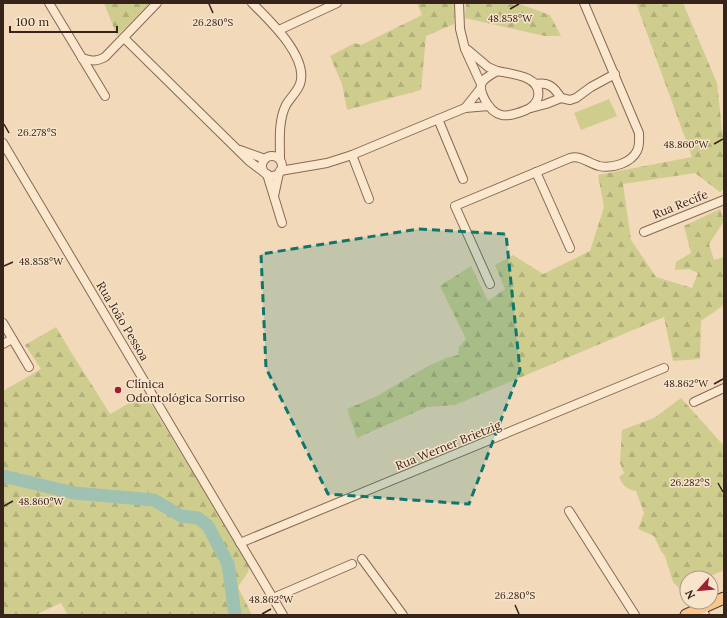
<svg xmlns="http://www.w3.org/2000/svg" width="727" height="618" font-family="Lora,serif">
<defs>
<pattern id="forest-firs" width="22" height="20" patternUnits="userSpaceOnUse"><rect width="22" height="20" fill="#cfcd8e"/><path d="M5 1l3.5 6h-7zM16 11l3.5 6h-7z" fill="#b2b07a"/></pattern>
</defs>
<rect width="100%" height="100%" fill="#f1d9ba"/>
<g fill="url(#forest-firs)">
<polygon points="104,3 150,3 117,36"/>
<polygon points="417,3 455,3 454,24 426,36 421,90 347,110 342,84 330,56 355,43 361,45 422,15"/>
<polygon points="466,3 517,3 550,15 561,36 545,36 465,18"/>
<polygon points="636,3 683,3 717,83 722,130 724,131 724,189 720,192 695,173 623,184 631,240 656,277 692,288 698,273 689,269 675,270 676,262 691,253 684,226 720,209 724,221 709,244 714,260 724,257 724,305 701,321 700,359 673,361 664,317 455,405 427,407 357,438 347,409 377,396 428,366 446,358 458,355 459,347 466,339 440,286 471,266 488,301 505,289 495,265 513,255 543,274 590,251 604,207 598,175 692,157"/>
<path d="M 56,327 C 73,357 92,384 110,414 L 145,394 L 249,565 L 248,572 L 238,587 L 252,615 L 68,615 L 61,603 L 35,615 L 3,615 L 3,391 L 41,369 L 25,345 Z"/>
<path d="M 681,398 L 724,446 L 724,570 L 706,578 L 687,578 L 687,586 L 680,589 L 673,582 L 665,556 L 661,551 L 654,536 L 638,529 L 644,513 L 636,491 C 627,489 623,486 619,477 L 624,473 L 620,463 L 622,430 L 654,418 Z"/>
</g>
<polygon fill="#cfcd8e" points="609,99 617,116 581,130 574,113"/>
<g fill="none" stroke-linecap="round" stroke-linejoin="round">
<polyline stroke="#9fc1b2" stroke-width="13" points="3,476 74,493 154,500 181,516 198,518 208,526 228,564 235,615"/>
<g stroke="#896853" stroke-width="10">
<g id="minor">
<polyline points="49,3 105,96"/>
<path d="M 252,3 C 269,20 309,57 300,84 C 297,92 290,98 286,105 C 278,121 280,141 280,159"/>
<polyline points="459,3 460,29 465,49 481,84"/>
<polyline points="279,30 337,3"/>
<polyline points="124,38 249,161 265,173"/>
<polyline points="468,50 488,67 497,71"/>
<path d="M 82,58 C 92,61 96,62 105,57 L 157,3"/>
<path d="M 497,71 C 512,74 542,76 538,97 C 537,103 531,108 526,110 C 507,118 495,119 485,100 C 483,96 480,90 481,85 C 483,78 491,75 497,71 Z"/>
<path d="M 535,84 C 549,82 554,87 561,98 L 570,100 L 576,98 L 591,87 L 615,74"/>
<polyline points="465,108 481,88"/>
<polyline points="531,108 546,104 561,98"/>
<polyline points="438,119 463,179"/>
<polyline points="3,143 283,615"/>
<polyline points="240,150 265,159"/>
<polyline points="352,155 369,199"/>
<circle cx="272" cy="166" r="10"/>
<polyline points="280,171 327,163 352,155 465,108 489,106"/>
<polyline points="536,172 570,248"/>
<polyline points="267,174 282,223"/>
<polyline points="274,196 279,173"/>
<polyline points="644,232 724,200"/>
<path d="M 490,284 L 455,206 L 570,158 C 581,155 588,163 599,166 C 612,169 631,163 637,151 C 640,145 639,139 639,133 L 584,3"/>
<polyline points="3,323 29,367"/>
<polyline points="3,344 12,339"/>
<polyline points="694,402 724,388"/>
<polyline points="569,511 635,615"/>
<polyline points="240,543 664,368"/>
<polyline points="362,559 403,615"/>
<polyline points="273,598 352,564"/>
<polyline points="702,608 705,615"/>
</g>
</g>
<g stroke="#553729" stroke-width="13">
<polyline id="major" points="686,615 724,598"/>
</g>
<use href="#minor" stroke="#fbe7ce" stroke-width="8"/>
<use href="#major" stroke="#f9c78e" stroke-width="11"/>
</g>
<path fill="#0f766e" fill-opacity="0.2" stroke="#0f766e" stroke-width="3" stroke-dasharray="8 5" stroke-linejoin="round" d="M 419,229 L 506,234 L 520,370 L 469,504 L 328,494 L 266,368 L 261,254 Z"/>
<path fill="none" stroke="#36231a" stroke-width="1.5" d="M 209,4 L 213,13M 510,9 L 519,4M 4,124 L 9,133M 714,144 L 723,139M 4,266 L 13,262M 714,384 L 723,379M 718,483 L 723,492M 4,506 L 13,501M 515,605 L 519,614M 262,614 L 271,609"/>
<circle fill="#9c1f32" stroke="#f8e4ca" stroke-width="1.5" cx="118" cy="390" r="4"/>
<g text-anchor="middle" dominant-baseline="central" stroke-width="3" stroke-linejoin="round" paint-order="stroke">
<g font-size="12" fill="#36231a" stroke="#f8e4ca">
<text transform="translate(680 204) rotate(-22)">Rua Recife</text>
<text transform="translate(123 321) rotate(59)">Rua João Pessoa</text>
<text transform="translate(448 445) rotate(-22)">Rua Werner Brietzig</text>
</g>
<g font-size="12" fill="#36231a" stroke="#f8e4ca" text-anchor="start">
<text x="126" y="383">Clínica<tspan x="126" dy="14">Odontológica Sorriso</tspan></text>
</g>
</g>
<g font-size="10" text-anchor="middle" fill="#36231a" stroke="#f8e4ca" stroke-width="3" stroke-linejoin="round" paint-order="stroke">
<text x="510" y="22">48.858°W</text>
<text x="213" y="26">26.280°S</text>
<text x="37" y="136">26.278°S</text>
<text x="686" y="148">48.860°W</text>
<text x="41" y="265">48.858°W</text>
<text x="686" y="387">48.862°W</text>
<text x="690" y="486">26.282°S</text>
<text x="41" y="505">48.860°W</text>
<text x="515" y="599">26.280°S</text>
<text x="271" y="603">48.862°W</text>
</g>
<rect width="727" height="618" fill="none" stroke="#36231a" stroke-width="8"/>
<g transform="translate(699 590) rotate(243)"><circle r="19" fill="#f8e4ca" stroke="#aa9784"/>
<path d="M0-3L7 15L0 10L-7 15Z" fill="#9c1f32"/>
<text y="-6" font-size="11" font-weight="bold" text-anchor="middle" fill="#36231a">N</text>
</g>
<path d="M10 26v6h107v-6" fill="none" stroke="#36231a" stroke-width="2"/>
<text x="16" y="26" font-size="12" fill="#36231a" stroke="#f8e4ca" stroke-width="3" paint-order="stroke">100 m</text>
</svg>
